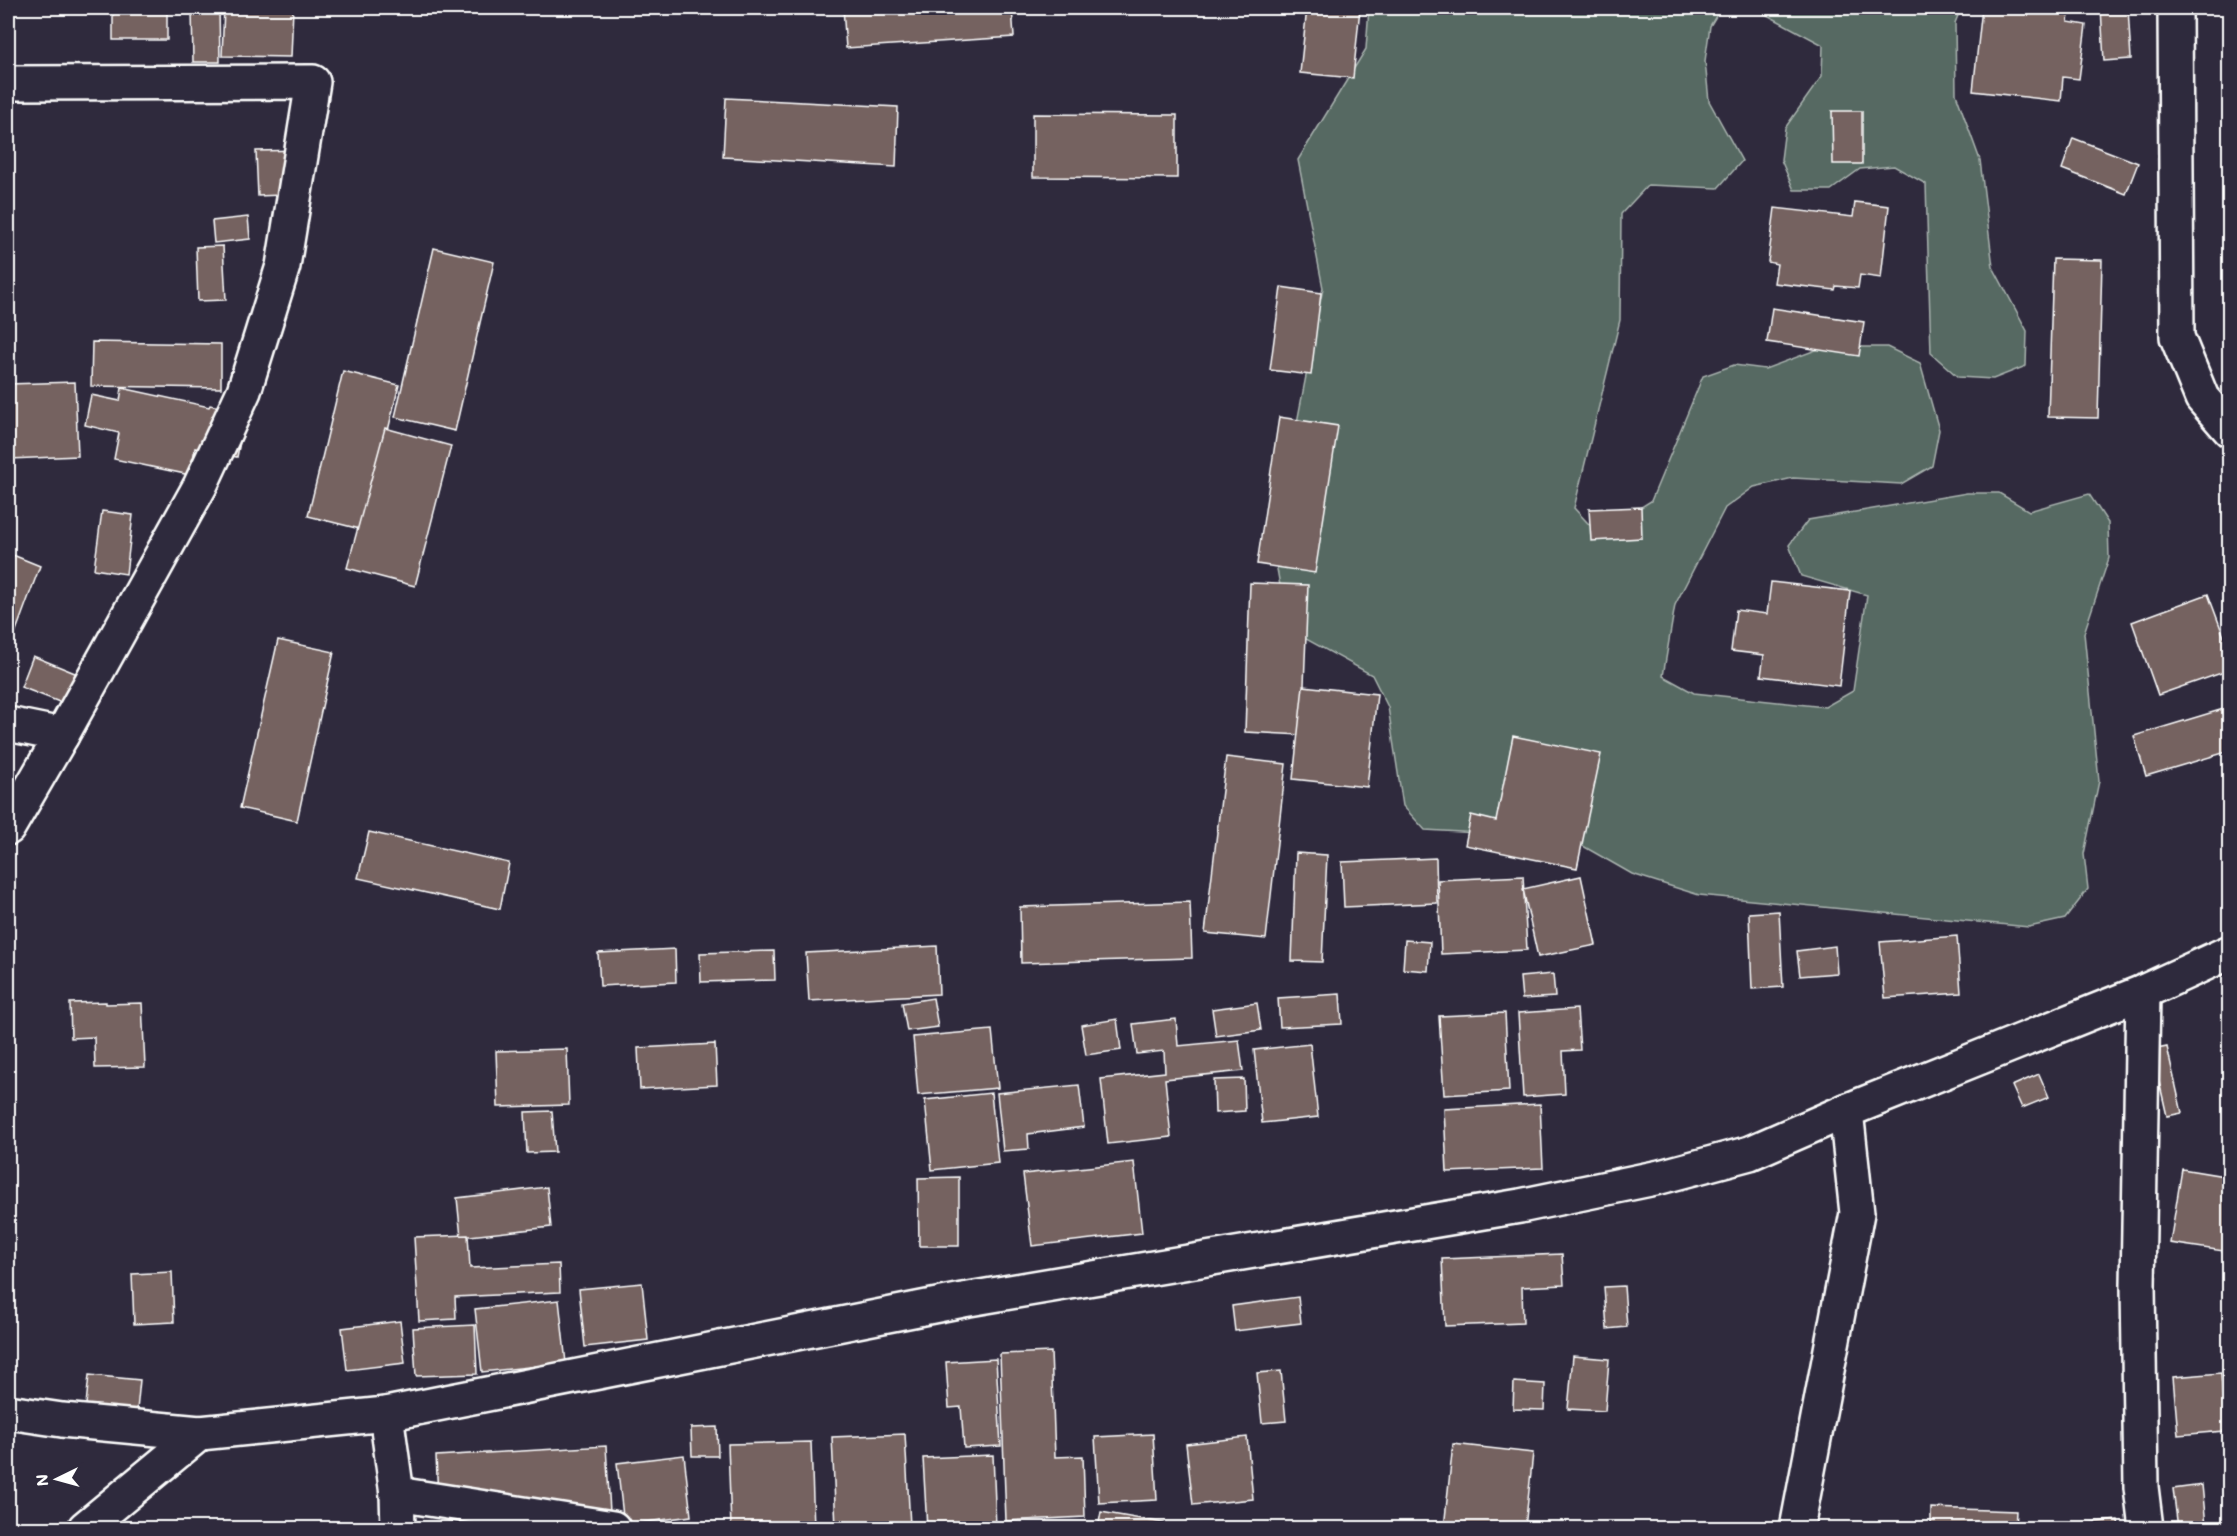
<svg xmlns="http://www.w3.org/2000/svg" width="2237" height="1536" font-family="Mali,sans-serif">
<rect width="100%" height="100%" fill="#2f2a3d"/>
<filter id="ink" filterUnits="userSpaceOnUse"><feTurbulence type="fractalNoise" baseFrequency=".0167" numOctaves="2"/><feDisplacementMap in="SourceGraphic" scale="12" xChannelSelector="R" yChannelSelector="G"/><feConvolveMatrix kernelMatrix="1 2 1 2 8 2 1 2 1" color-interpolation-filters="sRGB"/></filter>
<g filter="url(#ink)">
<g fill="#566962" stroke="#aab4b0" stroke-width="1.5">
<polygon points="1369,8 1721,8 1710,26 1705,61 1709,101 1742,161 1718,188 1648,185 1621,214 1620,320 1574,508 1598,534 1651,501 1703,376 1734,365 1765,369 1824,347 1887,347 1920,363 1939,430 1932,466 1901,484 1793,478 1754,487 1725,508 1675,605 1663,676 1694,693 1825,707 1853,691 1867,595 1801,576 1789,545 1808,520 1967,493 1999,493 2029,511 2089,494 2108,523 2109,558 2084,633 2099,781 2084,854 2088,889 2065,919 2029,927 1699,895 1632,874 1569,838 1425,830 1403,806 1388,707 1372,675 1306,639 1285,613 1273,547 1323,288 1298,160 1366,49"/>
<polygon points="1754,8 1961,8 1955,23 1956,94 1980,160 1993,267 2027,331 2026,366 1993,379 1958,377 1931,353 1926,184 1894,166 1860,169 1831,190 1794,190 1781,160 1785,128 1822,76 1823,45"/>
</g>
<g fill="#756261" stroke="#fff" stroke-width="1.5">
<rect x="113" y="8" width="54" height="32"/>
<polygon points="192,8 219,8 220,62 193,62"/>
<polygon points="224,8 293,8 291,57 222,56"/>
<polygon points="843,8 1012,8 1014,37 846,48"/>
<polygon points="1307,8 1360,8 1353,78 1300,73"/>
<polygon points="1982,8 2070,8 2068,22 2086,25 2079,79 2063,77 2061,101 1973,91"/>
<polygon points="2101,8 2128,8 2131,59 2104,61"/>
<polygon points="726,98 898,107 896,167 723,157"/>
<polygon points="1832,111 1862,111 1862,164 1833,164"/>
<polygon points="1033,114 1177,115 1177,178 1033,177"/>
<polygon points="2073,138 2138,163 2126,194 2062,169"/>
<polygon points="304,150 306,194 258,196 256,151"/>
<polygon points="1855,202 1889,206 1881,278 1860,275 1858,288 1836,286 1835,290 1774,283 1777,264 1768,262 1775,208 1853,217"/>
<polygon points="248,217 250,239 214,243 212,221"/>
<polygon points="223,246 226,300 198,301 196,247"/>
<polygon points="434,248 494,262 455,431 395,417"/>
<polygon points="2053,259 2102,260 2098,418 2048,417"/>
<polygon points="1281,287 1321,293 1311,375 1270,370"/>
<polygon points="1772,308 1864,322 1859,356 1767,342"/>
<polygon points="92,342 221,344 221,388 91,386"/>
<polygon points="343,371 399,385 364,530 308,516"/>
<polygon points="75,382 78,456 10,459 8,384"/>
<polygon points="122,388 209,407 210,405 246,412 237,457 195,448 190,475 114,459 119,433 85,425 91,395 120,401"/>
<polygon points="1279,417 1338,426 1315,573 1257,564"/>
<polygon points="385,428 451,446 415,586 347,568"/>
<polygon points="1641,507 1642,538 1591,541 1589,509"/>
<polygon points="102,511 133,515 126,574 94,569"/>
<polygon points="8,553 40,566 10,647 8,646"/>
<polygon points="1771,582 1850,591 1839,686 1761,676 1764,655 1731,651 1736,610 1767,614"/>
<polygon points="1250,583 1308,585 1302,735 1245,732"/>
<polygon points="2208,594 2230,653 2230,670 2158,695 2132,622"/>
<polygon points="278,640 334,652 297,821 240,808"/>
<polygon points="33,656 92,680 80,710 21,687"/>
<polygon points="1303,686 1377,694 1367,787 1293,779"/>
<polygon points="2230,707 2230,751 2146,776 2134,736"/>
<polygon points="1513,736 1601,754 1577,868 1465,845 1471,815 1496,821"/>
<polygon points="1226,757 1286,764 1266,939 1205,933"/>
<polygon points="369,832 509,863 500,909 358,878"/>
<polygon points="1296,853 1327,855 1322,962 1292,961"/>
<polygon points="1436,858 1437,903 1344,907 1342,862"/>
<polygon points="1523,876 1527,950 1441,954 1438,880"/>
<polygon points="1581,876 1596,945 1538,957 1523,889"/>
<polygon points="1190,902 1192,958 1021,963 1020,907"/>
<polygon points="1779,911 1783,987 1752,989 1749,913"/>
<polygon points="1957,936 1961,993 1885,998 1880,942"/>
<polygon points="1405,940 1430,942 1428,971 1403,969"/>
<polygon points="937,946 939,994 809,1001 806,953"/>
<polygon points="1835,946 1837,973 1800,976 1797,951"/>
<polygon points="675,949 676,982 600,986 598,953"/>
<polygon points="774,951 775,980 701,982 700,953"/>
<polygon points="1553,974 1555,997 1522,999 1520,977"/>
<polygon points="1340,994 1342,1024 1280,1027 1278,998"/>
<polygon points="933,998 938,1027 907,1031 902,1003"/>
<polygon points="106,1002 106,1004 142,1003 145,1067 95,1068 94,1037 71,1038 70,1003"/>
<polygon points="1257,1003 1261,1030 1216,1036 1212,1009"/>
<polygon points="1577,1009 1580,1050 1563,1051 1565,1094 1523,1097 1518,1013"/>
<polygon points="1505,1013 1509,1091 1444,1095 1439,1016"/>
<polygon points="1117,1019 1121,1050 1086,1055 1081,1025"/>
<polygon points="1176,1019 1178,1046 1239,1040 1243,1071 1165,1079 1171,1137 1108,1144 1101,1079 1165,1072 1164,1051 1137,1054 1133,1024"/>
<polygon points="992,1030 998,1088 918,1095 913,1037"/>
<polygon points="715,1044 717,1085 640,1089 638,1048"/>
<polygon points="1310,1044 1318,1117 1262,1123 1254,1050"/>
<polygon points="2167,1047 2182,1113 2167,1116 2152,1050"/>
<polygon points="567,1049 569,1105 498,1107 496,1051"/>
<polygon points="2039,1074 2049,1097 2022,1108 2012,1086"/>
<polygon points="1244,1079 1245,1111 1215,1113 1214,1080"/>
<polygon points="1079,1085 1084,1127 1028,1134 1029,1149 1003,1151 997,1093"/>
<polygon points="991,1093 998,1163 932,1170 925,1100"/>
<polygon points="1540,1104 1543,1168 1447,1172 1444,1109"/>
<polygon points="552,1111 555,1152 527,1153 525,1112"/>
<polygon points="1134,1162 1142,1233 1032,1246 1023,1174"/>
<polygon points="2182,1169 2230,1177 2230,1252 2170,1243"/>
<polygon points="959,1177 959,1246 919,1246 918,1178"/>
<polygon points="547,1187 551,1227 461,1237 457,1198"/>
<polygon points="468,1235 470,1268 559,1264 560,1292 455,1297 456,1319 419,1321 414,1237"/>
<polygon points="1562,1254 1564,1285 1522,1287 1523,1323 1445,1326 1442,1259"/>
<polygon points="172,1272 174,1322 134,1324 132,1274"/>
<polygon points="642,1283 648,1340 585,1347 579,1289"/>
<polygon points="1624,1286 1627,1327 1607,1329 1604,1287"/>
<polygon points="1298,1297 1301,1323 1235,1331 1232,1306"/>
<polygon points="559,1300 566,1363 482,1372 475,1309"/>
<polygon points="400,1321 405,1363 347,1370 342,1328"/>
<polygon points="475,1325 477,1374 416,1376 413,1328"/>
<polygon points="1051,1352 1055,1457 1083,1456 1085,1517 1006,1521 1000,1354"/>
<polygon points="1573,1356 1609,1359 1605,1411 1568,1409"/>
<polygon points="996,1359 1001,1446 964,1448 961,1407 949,1408 946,1362"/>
<polygon points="1281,1371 1286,1421 1262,1423 1257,1373"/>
<polygon points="2221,1373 2225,1431 2178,1435 2173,1377"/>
<polygon points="89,1375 140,1380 134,1440 83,1434"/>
<polygon points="1514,1382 1545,1384 1544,1410 1513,1409"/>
<polygon points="717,1427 718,1456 692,1456 691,1428"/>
<polygon points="905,1434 910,1526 836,1528 832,1437"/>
<polygon points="1153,1434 1157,1500 1099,1503 1095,1437"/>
<polygon points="1247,1437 1253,1499 1193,1505 1186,1444"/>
<polygon points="811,1442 814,1528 731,1528 728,1444"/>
<polygon points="1453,1444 1533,1453 1525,1528 1444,1528"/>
<polygon points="606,1446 611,1528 439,1517 436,1456"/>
<polygon points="684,1455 691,1516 624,1525 617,1463"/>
<polygon points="993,1455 996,1528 927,1528 923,1458"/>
<polygon points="2202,1485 2206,1525 2178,1528 2173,1489"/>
<polygon points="1931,1508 2016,1511 2015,1528 1931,1528"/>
<polygon points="1101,1512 1164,1523 1163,1528 1098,1528"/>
<polygon points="2118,1520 2119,1528 2042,1528 2041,1527"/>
</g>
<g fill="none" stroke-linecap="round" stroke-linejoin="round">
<g stroke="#fff" stroke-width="38">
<g id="minor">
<polyline points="2175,8 2177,337 2202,398 2230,430"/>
<polyline points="8,83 313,82 283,266 244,391 200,486 62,735 8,828"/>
<polyline points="8,724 62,735"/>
<polyline points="2143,992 2138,1286 2141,1487 2146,1528"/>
<polyline points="8,1412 62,1420 200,1433 386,1414 963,1300 1520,1206 1660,1177 1750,1153 1846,1111 2143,992 2230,952"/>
<polyline points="386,1414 397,1494 398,1528"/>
<polyline points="397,1494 613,1528"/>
<polyline points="85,1528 200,1433"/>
<polyline points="1797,1528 1857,1213 1846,1111"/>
</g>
</g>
<use href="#minor" stroke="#2f2a3d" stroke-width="33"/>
</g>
</g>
<rect width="2237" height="1536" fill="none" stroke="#2f2a3d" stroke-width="30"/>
<rect x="15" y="15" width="2207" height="1506" fill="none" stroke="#fff" stroke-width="2" filter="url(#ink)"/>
<g transform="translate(57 1479) rotate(265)" stroke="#2f2a3d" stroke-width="4.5" paint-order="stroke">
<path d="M0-4.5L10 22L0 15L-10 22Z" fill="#ffffff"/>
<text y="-9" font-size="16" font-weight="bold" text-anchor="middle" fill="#ffffff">N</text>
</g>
</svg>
